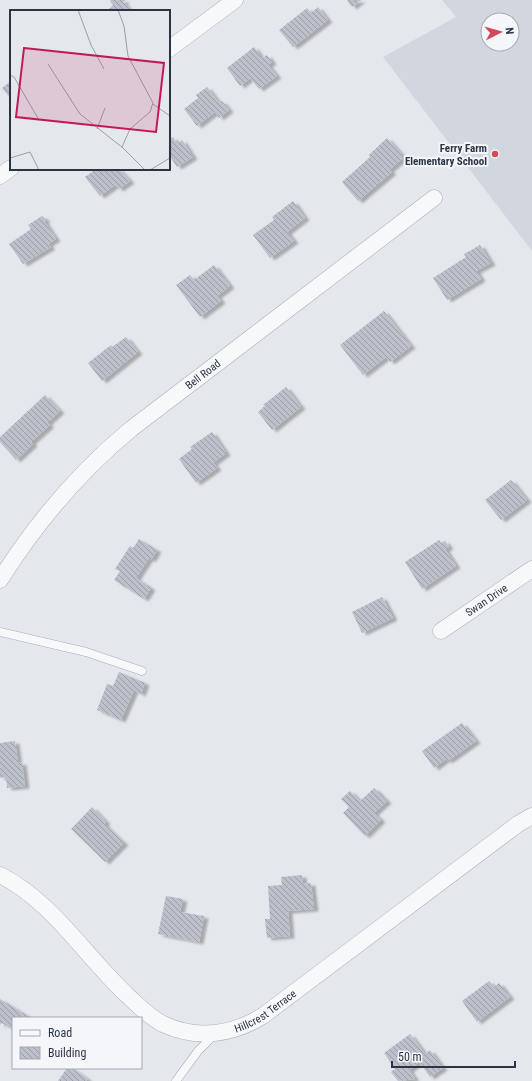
<svg xmlns="http://www.w3.org/2000/svg" width="532" height="1081" font-family="'Roboto Condensed',sans-serif">
<defs>
<pattern id="building-back-hatch" width="6" height="6" patternUnits="userSpaceOnUse"><rect width="6" height="6" fill="#bbc0ca"/><path d="M-1 5l2 2M0 0l6 6M5-1l2 2" fill="none" stroke="#989da6"/></pattern>
<filter id="shadow"><feDropShadow dx="4.5" dy="2.5" stdDeviation="1" flood-color="#0004"/></filter>
</defs>
<rect width="100%" height="100%" fill="#e4e7ec"/>
<path fill="#d2d6de" fill-rule="evenodd" d="M 442,0 L 532,0 L 532,251 L 383,57 L 456,17 ZM 488,20 L 512,20 L 512,44 L 488,44 Z"/>
<g fill="url(#building-back-hatch)" filter="url(#shadow)">
<polygon points="111,0 126,0 123,2 131,11 107,11 113,5 110,1"/>
<polygon points="347,0 361,0 352,7"/>
<polygon points="318,7 328,20 293,47 279,30 307,8 311,13"/>
<polygon points="254,47 262,58 267,55 272,62 268,65 277,76 259,89 250,78 240,86 227,68"/>
<polygon points="11,81 11,99 2,88"/>
<polygon points="207,87 219,103 222,101 229,110 219,118 215,112 197,126 184,109 198,98 196,95"/>
<polygon points="173,137 177,144 182,140 193,157 177,167 169,155 169,140"/>
<polygon points="387,138 404,157 389,170 392,172 358,201 342,182 370,157 369,155"/>
<polygon points="96,169 119,169 130,181 119,189 115,185 100,196 85,177"/>
<polygon points="293,201 305,218 287,232 294,241 270,258 253,235 274,220 272,217"/>
<polygon points="42,216 46,220 44,221 56,239 48,244 51,247 23,264 9,244 31,229 28,225"/>
<polygon points="480,245 491,263 476,271 481,279 447,300 433,278 466,257 464,254"/>
<polygon points="214,265 230,286 217,296 221,301 200,317 176,285 190,275 194,280"/>
<polygon points="384,311 411,346 390,362 386,357 363,375 340,345"/>
<polygon points="126,337 138,352 102,381 88,363 111,345 112,347"/>
<polygon points="286,387 301,407 272,430 258,412 265,406 263,405"/>
<polygon points="45,395 60,411 47,423 50,425 31,442 33,444 16,460 0,442 0,437"/>
<polygon points="212,432 226,453 213,463 217,468 196,483 179,459 192,449 190,447"/>
<polygon points="511,480 527,500 501,520 485,500"/>
<polygon points="139,539 157,550 151,560 149,558 136,578 151,588 144,599 114,580 120,571 115,569 130,546 133,548"/>
<polygon points="439,540 441,543 445,541 449,547 445,549 456,566 422,589 405,562"/>
<polygon points="382,597 393,618 362,633 352,612"/>
<polygon points="119,672 145,683 141,694 134,690 121,720 97,710 107,684 113,686"/>
<polygon points="462,723 476,741 448,761 446,759 434,768 422,751"/>
<polygon points="15,741 18,763 22,762 25,786 7,788 6,777 0,778 0,743"/>
<polygon points="374,788 387,801 374,813 381,820 365,836 343,813 349,807 341,799 350,791 360,801"/>
<polygon points="92,807 106,822 104,824 124,843 105,862 71,829"/>
<polygon points="302,875 303,884 311,883 314,909 288,911 290,936 267,938 265,919 270,919 268,886 282,885 281,877"/>
<polygon points="166,896 183,899 180,912 204,916 199,942 158,934"/>
<polygon points="489,981 494,987 499,983 510,997 477,1022 462,1001"/>
<polygon points="0,999 28,1016 27,1018 13,1018 13,1030 2,1023 0,1025"/>
<polygon points="410,1034 425,1054 430,1050 443,1068 430,1077 419,1062 409,1070 415,1079 398,1081 391,1072 395,1069 384,1053"/>
<polygon points="67,1068 72,1068 88,1079 86,1081 58,1081"/>
</g>
<g fill="none" stroke-linecap="round" stroke-linejoin="round">
<g stroke="#a9aeb7" stroke-width="9">
<g id="lane">
<polyline points="0,632 86,652 142,671"/>
<polyline points="176,1081 198,1051 215,1034"/>
</g>
</g>
<g stroke="#a9aeb7" stroke-width="17">
<g id="street">
<polyline points="169,49 235,0"/>
<polyline points="0,176 11,168"/>
<path id="s1" d="M 0,580 C 36,523 79,472 131,429 L 434,198"/>
<path id="s2" d="M 441,631 L 532,569"/>
<path id="s3" d="M 0,875 C 53,902 85,956 128,996 C 139,1006 149,1017 163,1024 C 197,1040 233,1035 264,1015 L 518,824 L 532,816"/>
</g>
</g>
<use href="#lane" stroke="#f7f8fa" stroke-width="8"/>
<use href="#street" stroke="#f7f8fa" stroke-width="16"/>
</g>
<circle fill="#d1495b" stroke="#f4f6f9" stroke-width="1.5" cx="495" cy="154" r="4"/>
<g text-anchor="middle" dominant-baseline="central" stroke-width="4" stroke-linejoin="round" paint-order="stroke">
<g font-size="11" font-weight="bold" fill="#2b3445" stroke="#f4f6f9" text-anchor="end">
<text x="487" y="148">Ferry Farm<tspan x="487" dy="13">Elementary School</tspan></text>
</g>
<g font-size="11" fill="#2b3445" stroke="#f4f6f9">
<text stroke="none"><textPath href="#s1" startOffset="291">Bell Road</textPath></text>
<text stroke="none"><textPath href="#s2" startOffset="55">Swan Drive</textPath></text>
<text stroke="none"><textPath href="#s3" startOffset="331">Hillcrest Terrace</textPath></text>
</g>
</g>
<g transform="translate(10 10)">
<rect width="160" height="160" fill="#e4e7ec"/>
<path fill="none" stroke="#9a9fa9" stroke-width="1" d="M 68,0 L 81,35 L 94,59M 108,0 L 114,16 L 118,46 L 143,93 L 140,102 L 120,119 L 112,137M 38,54 L 70,104 L 113,138 L 135,160M 0,65 L 4,67 L 29,110M 143,94 L 160,106M 87,119 L 95,98M 0,148 L 20,142 L 29,160M 140,160 L 160,148"/>
<path fill="#c2185b" fill-opacity="0.15" stroke="#c2185b" stroke-width="2" d="M 14,38 L 154,53 L 146,122 L 6,107 Z"/>
<rect width="160" height="160" fill="none" stroke="#2b3445" stroke-width="2"/>
</g>
<rect x="12" y="1017" width="130" height="52" fill="#f4f6f9" stroke="#a4a8b1"/>
<rect x="20" y="1030" width="20" height="6" fill="#f7f8fa" stroke="#a4a8b1"/>
<text x="48" y="1037" font-size="12" fill="#2b3445">Road</text>
<rect x="20" y="1047" width="20" height="12" fill="url(#building-back-hatch)" stroke="#a4a8b1"/>
<text x="48" y="1057" font-size="12" fill="#2b3445">Building</text>
<g transform="translate(500 32) rotate(84)"><circle r="19" fill="#f4f6f9" stroke="#a4a8b1"/>
<path d="M0-3L7 15L0 10L-7 15Z" fill="#d1495b"/>
<text y="-6" font-size="11" font-weight="bold" text-anchor="middle" fill="#2b3445">N</text>
</g>
<path d="M392 1061v6h123v-6" fill="none" stroke="#2b3445" stroke-width="2"/>
<text x="398" y="1061" font-size="12" fill="#2b3445" stroke="#f4f6f9" stroke-width="3" paint-order="stroke">50 m</text>
</svg>
